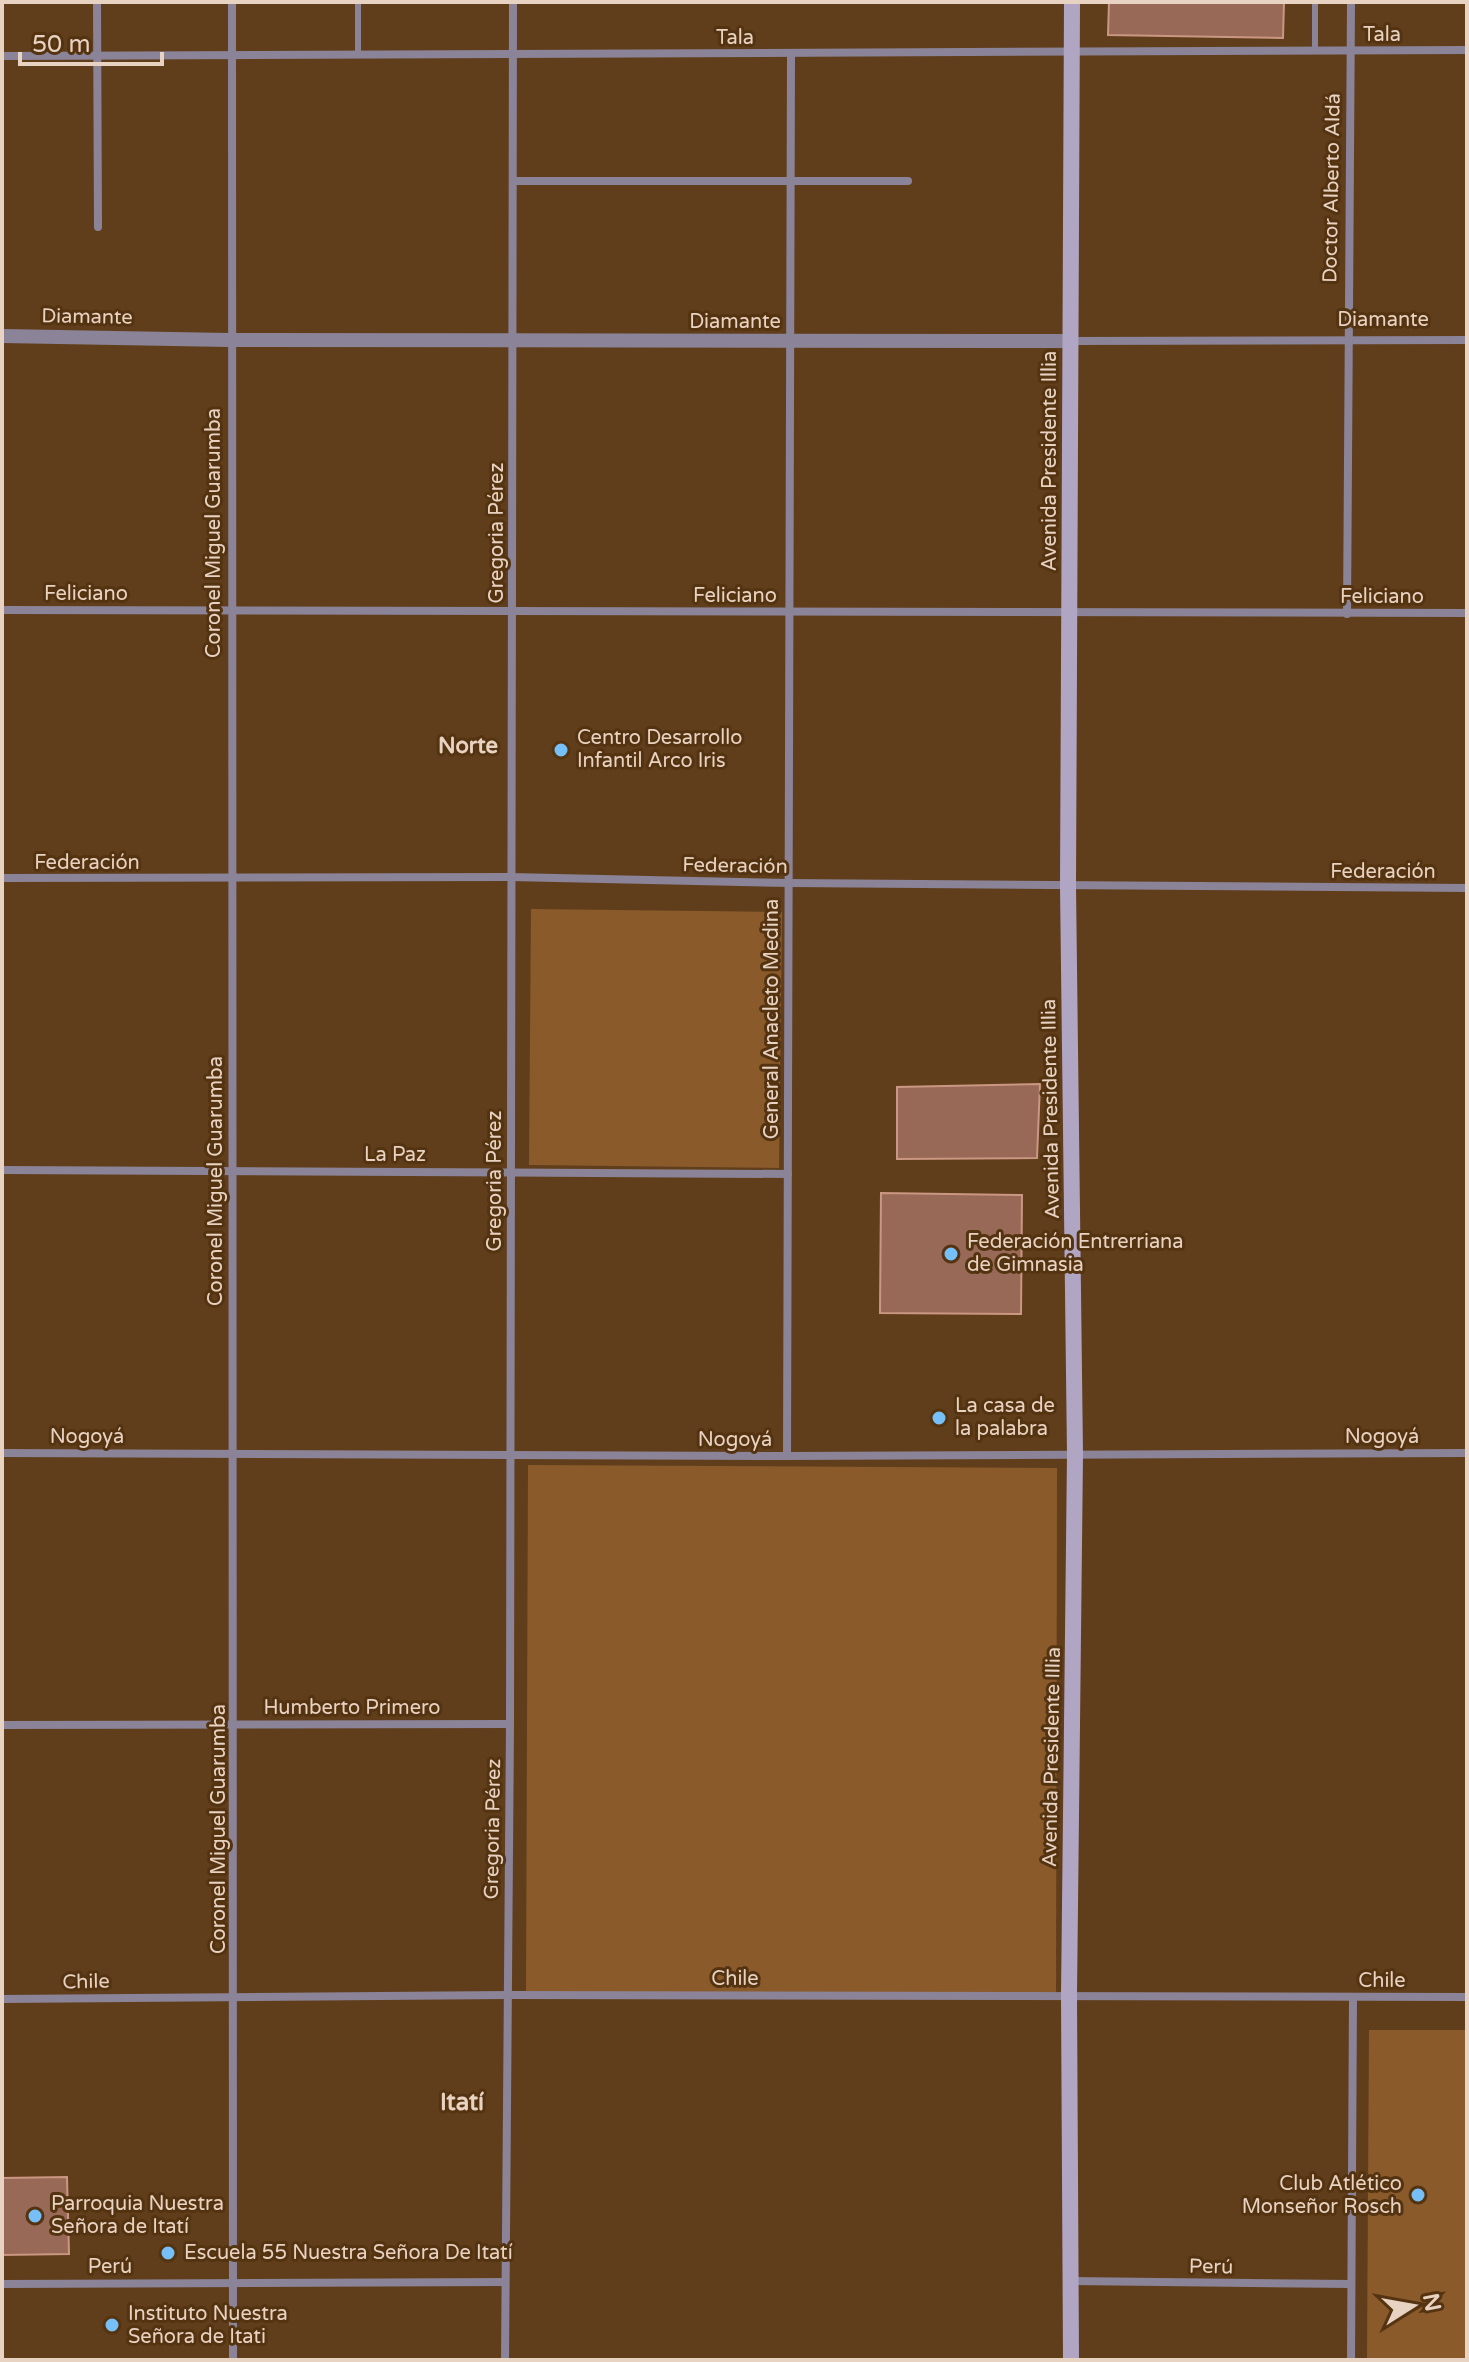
<svg xmlns="http://www.w3.org/2000/svg" width="1469" height="2362" font-family="'Varela Round',sans-serif">
<rect width="100%" height="100%" fill="#603e1c"/>
<g fill="#8a5a2b">
<polygon points="531,909 782,912 779,1168 529,1165"/>
<polygon points="528,1465 1057,1468 1056,2000 526,1998"/>
<polygon points="1369,2030 1467,2030 1467,2360 1367,2360"/>
</g>
<g fill="#986956" stroke="#ca9783" stroke-width="2">
<polygon points="1109,2 1284,2 1283,38 1108,35"/>
<polygon points="1040,1084 1037,1158 897,1159 897,1087"/>
<polygon points="881,1193 1022,1195 1021,1314 880,1313"/>
<polygon points="67,2177 69,2254 2,2255 2,2178"/>
</g>
<g fill="none" stroke-linecap="round" stroke-linejoin="round">
<g stroke="#8b8397" stroke-width="6">
<polyline points="358,2 358,54"/>
<polyline points="1315,2 1315,51"/>
</g>
<g stroke="#8b8397" stroke-width="8">
<polyline points="97,2 98,227"/>
<polyline points="232,2 233,2360"/>
<polyline points="2,56 1467,50"/>
<polyline points="513,181 908,181"/>
<polyline points="1071,341 1467,340"/>
<polyline points="2,610 1467,613"/>
<polyline points="1347,614 1351,2"/>
<polyline points="2,878 510,877 789,883 1467,888"/>
<polyline points="2,1170 788,1174"/>
<polyline points="2,1453 787,1456 1467,1453"/>
<polyline points="787,1456 791,54"/>
<polyline points="2,1725 510,1724"/>
<polyline points="2,1999 508,1995 1467,1997"/>
<polyline points="1070,2281 1351,2284"/>
<polyline points="2,2284 505,2282"/>
<polyline points="505,2360 510,1724 513,2"/>
<polyline points="1351,2360 1353,1997"/>
</g>
<polyline stroke="#8b8397" stroke-width="14" points="2,336 229,340 1071,341"/>
<polyline stroke="#b1a5c4" stroke-width="16" points="1071,2360 1069,1996 1075,1454 1068,886 1072,2"/>
</g>
<g fill="#77c0f7" stroke="#543311" stroke-width="3">
<circle cx="561" cy="750" r="8"/>
<circle cx="951" cy="1254" r="8"/>
<circle cx="939" cy="1418" r="8"/>
<circle cx="1418" cy="2195" r="8"/>
<circle cx="35" cy="2216" r="8"/>
<circle cx="168" cy="2253" r="8"/>
<circle cx="112" cy="2325" r="8"/>
</g>
<g text-anchor="middle" dominant-baseline="central" stroke-width="6" stroke-linejoin="round" paint-order="stroke">
<g font-size="20" fill="#e8d2c1" stroke="#543311">
<text x="1382" y="35">Tala</text>
<text x="735" y="38">Tala</text>
<text transform="translate(1332 188) rotate(-89)">Doctor Alberto Aldá</text>
<text transform="translate(87 317) rotate(1)">Diamante</text>
<text x="1383" y="320">Diamante</text>
<text x="735" y="322">Diamante</text>
<text transform="translate(1050 461) rotate(-90)">Avenida Presidente Illia</text>
<text transform="translate(214 533) rotate(-90)">Coronel Miguel Guarumba</text>
<text transform="translate(497 533) rotate(-90)">Gregoria Pérez</text>
<text x="86" y="594">Feliciano</text>
<text x="735" y="596">Feliciano</text>
<text x="1382" y="597">Feliciano</text>
<text x="87" y="863">Federación</text>
<text transform="translate(735 866) rotate(1)">Federación</text>
<text x="1383" y="872">Federación</text>
<text transform="translate(772 1019) rotate(-90)">General Anacleto Medina</text>
<text transform="translate(1051 1109) rotate(-91)">Avenida Presidente Illia</text>
<text x="395" y="1155">La Paz</text>
<text transform="translate(216 1181) rotate(-90)">Coronel Miguel Guarumba</text>
<text transform="translate(495 1181) rotate(-90)">Gregoria Pérez</text>
<text x="87" y="1437">Nogoyá</text>
<text x="1382" y="1437">Nogoyá</text>
<text x="735" y="1440">Nogoyá</text>
<text x="352" y="1708">Humberto Primero</text>
<text transform="translate(1052 1757) rotate(-89)">Avenida Presidente Illia</text>
<text transform="translate(219 1829) rotate(-90)">Coronel Miguel Guarumba</text>
<text transform="translate(493 1829) rotate(-89)">Gregoria Pérez</text>
<text x="735" y="1979">Chile</text>
<text x="1382" y="1981">Chile</text>
<text transform="translate(86 1982) rotate(-1)">Chile</text>
<text x="110" y="2267">Perú</text>
<text transform="translate(1211 2267) rotate(1)">Perú</text>
</g>
<g font-size="20" fill="#e8d2c1" stroke="#543311" text-anchor="start">
<text x="577" y="738">Centro Desarrollo<tspan x="577" dy="23">Infantil Arco Iris</tspan></text>
<text x="967" y="1242">Federación Entrerriana<tspan x="967" dy="23">de Gimnasia</tspan></text>
<text x="955" y="1406">La casa de<tspan x="955" dy="23">la palabra</tspan></text>
<text x="1402" y="2184" text-anchor="end">Club Atlético<tspan x="1402" dy="23">Monseñor Rosch</tspan></text>
<text x="51" y="2204">Parroquia Nuestra<tspan x="51" dy="23">Señora de Itatí</tspan></text>
<text x="184" y="2253">Escuela 55 Nuestra Señora De Itatí</text>
<text x="128" y="2314">Instituto Nuestra<tspan x="128" dy="23">Señora de Itati</tspan></text>
</g>
<g font-size="22" font-weight="bold" fill="#e8d2c1" stroke="#543311">
<text x="468" y="746">Norte</text>
</g>
<g font-size="24" font-weight="bold" fill="#e8d2c1" stroke="#543311">
<text x="462" y="2102">Itatí</text>
</g>
</g>
<rect width="1469" height="2362" fill="none" stroke="#e8d2c1" stroke-width="8"/>
<g transform="translate(1413 2306) rotate(79)" stroke="#543311" stroke-width="6" paint-order="stroke">
<path d="M0-6L14 30L0 20L-14 30Z" fill="#e8d2c1"/>
<text y="-12" font-size="22" font-weight="bold" text-anchor="middle" fill="#e8d2c1">N</text>
</g>
<path d="M20 52v12h142v-12" fill="none" stroke="#e8d2c1" stroke-width="4"/>
<text x="32" y="52" font-size="24" fill="#e8d2c1" stroke="#543311" stroke-width="6" paint-order="stroke">50 m</text>
</svg>
